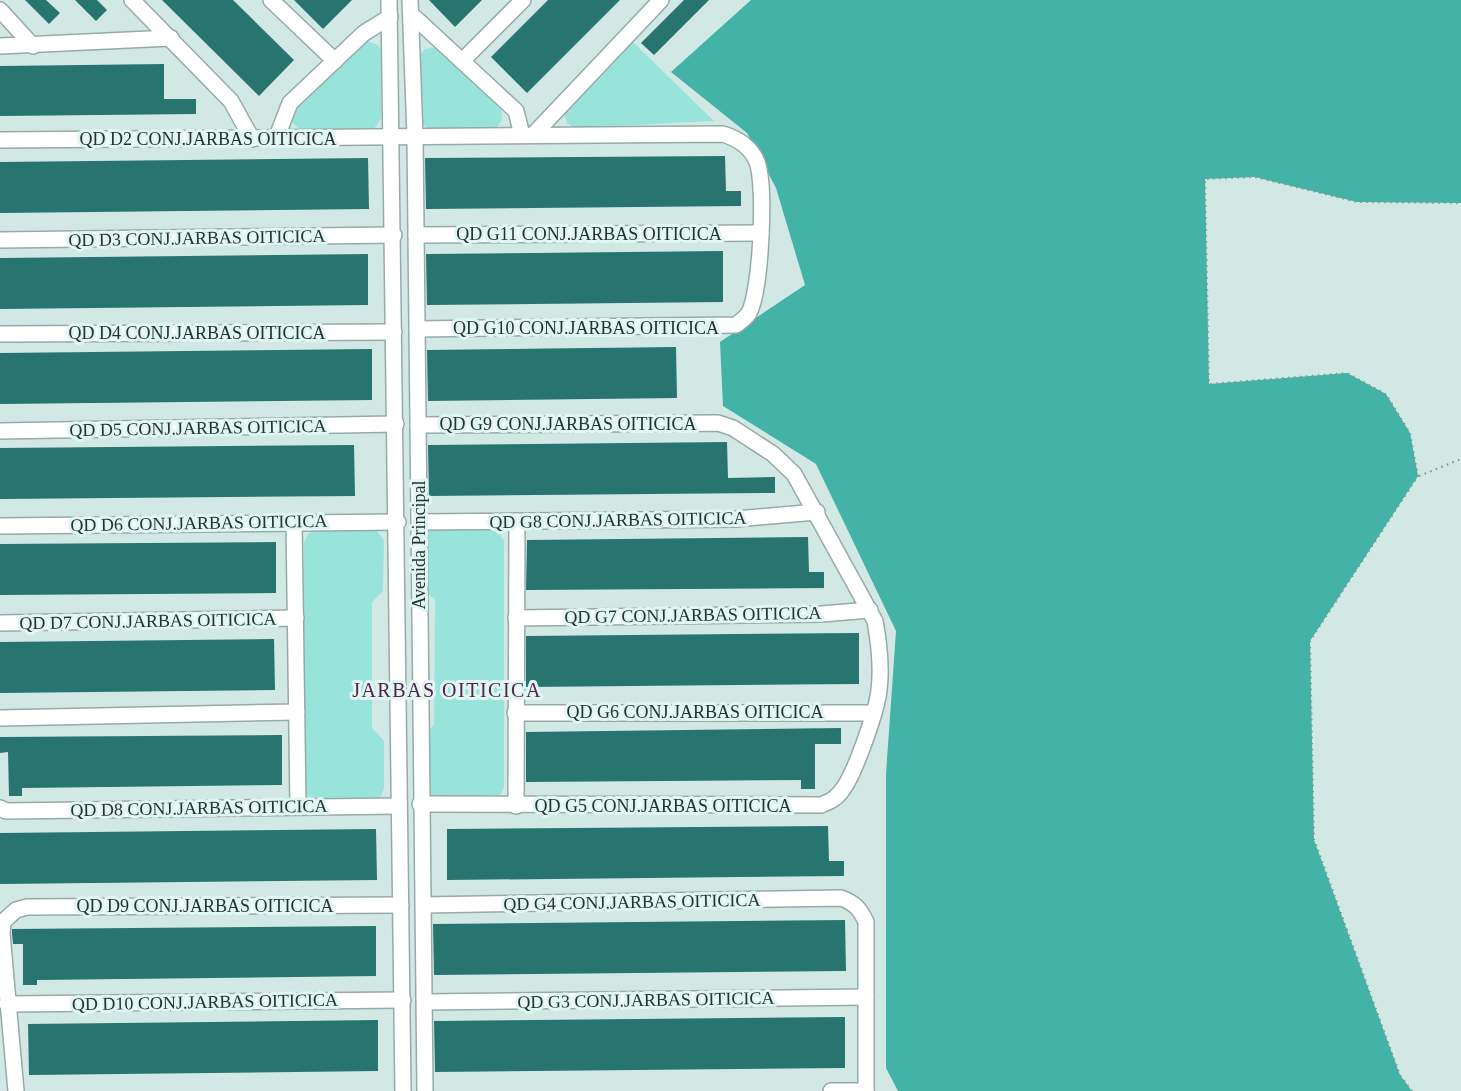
<svg xmlns="http://www.w3.org/2000/svg" width="1461" height="1091" font-family="'Times New Roman',serif">
<rect width="100%" height="100%" fill="#d2e8e5"/>
<g fill="#98e4db">
<polygon points="363,40 376,44 381,49 381,118 377,126 369,131 301,131 293,123 290,111"/>
<polygon points="632,41 714,121 574,128 567,123 564,112"/>
<polygon points="436,47 501,106 502,120 494,131 429,130 423,124 417,58 425,49"/>
<polygon points="429,529 495,529 504,540 504,787 501,794 493,798 433,798 427,794 422,738 434,725 435,600 424,589 426,531"/>
<polygon points="317,530 376,530 384,540 383,591 372,602 372,728 384,741 384,788 381,796 375,800 312,800 305,796 301,788 304,542 309,533"/>
</g>
<polygon fill="#43b2a7" points="751,0 1461,0 1461,203 1357,202 1255,177 1205,179 1209,384 1347,373 1386,394 1410,433 1418,476 1310,641 1314,840 1400,1075 1412,1091 898,1091 886,1068 886,774 896,631 816,464 723,406 720,342 805,285 776,188 747,133 671,72"/>
<g fill="#27756e">
<polygon points="25,0 46,0 60,13 49,24"/>
<polygon points="75,0 97,0 107,10 96,21"/>
<polygon points="162,0 233,0 294,60 259,96"/>
<polygon points="294,0 352,0 323,29"/>
<polygon points="429,0 482,0 455,27"/>
<polygon points="548,0 620,0 527,93 491,57"/>
<polygon points="684,0 709,0 654,55 641,43"/>
<polygon points="164,64 164,99 196,99 196,114 0,116 0,66"/>
<polygon points="725,156 726,191 741,191 741,206 426,209 425,158"/>
<polygon points="368,158 369,209 0,213 0,162"/>
<polygon points="723,251 723,302 427,305 426,254"/>
<polygon points="368,254 368,305 0,309 0,258"/>
<polygon points="676,347 677,398 428,401 427,350"/>
<polygon points="372,349 372,400 0,404 0,353"/>
<polygon points="727,442 728,478 775,477 775,493 429,496 428,445"/>
<polygon points="354,445 355,496 0,499 0,448"/>
<polygon points="808,537 809,572 824,572 824,588 526,590 527,540"/>
<polygon points="276,542 276,593 0,595 0,544"/>
<polygon points="859,633 859,684 526,687 526,636"/>
<polygon points="274,639 275,690 0,693 0,642"/>
<polygon points="841,728 841,744 815,744 815,789 801,789 801,780 526,782 526,732"/>
<polygon points="282,735 282,785 22,788 22,796 9,796 8,752 0,753 0,737"/>
<polygon points="828,826 829,861 844,861 844,876 447,880 447,829"/>
<polygon points="376,829 377,880 0,884 0,833"/>
<polygon points="845,920 846,971 434,975 433,924"/>
<polygon points="376,926 376,976 37,980 37,985 23,985 23,944 13,944 12,934 12,929"/>
<polygon points="845,1017 845,1068 435,1072 434,1021"/>
<polygon points="378,1020 378,1071 29,1075 28,1024"/>
</g>
<g fill="none" stroke-linecap="round" stroke-linejoin="round">
<g stroke="#96aba8" stroke-width="18">
<g id="minor">
<polyline points="132,0 231,101 252,139"/>
<polyline points="271,0 335,61"/>
<polyline points="389,0 403,1091"/>
<polyline points="410,0 415,136 425,1091"/>
<polyline points="0,10 33,46"/>
<polyline points="411,14 516,111 522,135"/>
<polyline points="0,46 171,38"/>
<polyline points="463,60 523,0"/>
<polyline points="534,134 661,0"/>
<polyline points="276,139 290,103 364,33 390,17"/>
<path d="M 0,140 L 723,134 C 739,139 751,147 757,162 C 766,186 761,290 749,313 C 745,319 741,321 736,325 L 417,329"/>
<polyline points="416,235 761,233"/>
<polyline points="0,240 394,235"/>
<polyline points="0,334 394,332"/>
<path d="M 418,425 L 718,423 L 733,428 L 773,454 L 794,474 L 875,621 C 879,643 882,667 879,690 C 877,710 855,773 843,789 C 837,798 831,801 821,805 L 420,804"/>
<polyline points="0,431 396,424"/>
<polyline points="294,522 298,806"/>
<polyline points="420,522 736,519 817,512"/>
<polyline points="0,526 398,522"/>
<polyline points="516,618 821,614 870,610"/>
<polyline points="0,623 296,618"/>
<polyline points="515,713 874,713"/>
<polyline points="0,718 297,712"/>
<polyline points="516,806 517,521"/>
<polyline points="0,808 6,811 399,806"/>
<path d="M 424,905 L 841,898 C 855,903 860,909 866,922 L 866,1091"/>
<polyline points="425,1002 866,997"/>
<polyline points="7,1004 403,1000"/>
<polyline points="16,1091 2,934 3,922 16,910 27,907 401,905"/>
<polyline points="831,1091 866,1091"/>
</g>
</g>
<g stroke="#849492" stroke-width="2" stroke-dasharray="1.5 4.5" stroke-linecap="butt">
<polyline points="1419,476 1461,459"/>
<polyline points="1412,1091 1400,1075 1314,839 1310,641 1418,476 1410,433 1386,394 1347,373 1209,384 1205,179 1255,177 1357,202 1461,203"/>
</g>
<use href="#minor" stroke="#fff" stroke-width="15"/>
</g>
<g text-anchor="middle" dominant-baseline="central" stroke-width="6" stroke-linejoin="round" paint-order="stroke">
<g font-size="18" fill="#283130" stroke="#dff6f3">
<text x="208" y="139">QD D2 CONJ.JARBAS OITICICA</text>
<text x="589" y="234">QD G11 CONJ.JARBAS OITICICA</text>
<text transform="translate(197 238) rotate(-1)">QD D3 CONJ.JARBAS OITICICA</text>
<text x="586" y="328">QD G10 CONJ.JARBAS OITICICA</text>
<text x="197" y="333">QD D4 CONJ.JARBAS OITICICA</text>
<text x="568" y="424">QD G9 CONJ.JARBAS OITICICA</text>
<text transform="translate(198 428) rotate(-1)">QD D5 CONJ.JARBAS OITICICA</text>
<text transform="translate(618 520) rotate(-1)">QD G8 CONJ.JARBAS OITICICA</text>
<text transform="translate(199 523) rotate(-1)">QD D6 CONJ.JARBAS OITICICA</text>
<text transform="translate(419 545) rotate(-90)">Avenida Principal</text>
<text transform="translate(693 615) rotate(-1)">QD G7 CONJ.JARBAS OITICICA</text>
<text transform="translate(148 621) rotate(-1)">QD D7 CONJ.JARBAS OITICICA</text>
<text x="695" y="712">QD G6 CONJ.JARBAS OITICICA</text>
<text x="663" y="806">QD G5 CONJ.JARBAS OITICICA</text>
<text transform="translate(199 808) rotate(-1)">QD D8 CONJ.JARBAS OITICICA</text>
<text transform="translate(632 902) rotate(-1)">QD G4 CONJ.JARBAS OITICICA</text>
<text x="205" y="906">QD D9 CONJ.JARBAS OITICICA</text>
<text transform="translate(646 1000) rotate(-1)">QD G3 CONJ.JARBAS OITICICA</text>
<text transform="translate(205 1002) rotate(-1)">QD D10 CONJ.JARBAS OITICICA</text>
</g>
<g font-size="20" letter-spacing="1.5" fill="#58214c" stroke="#dff6f3">
<text x="447" y="690">JARBAS OITICICA</text>
</g>
</g>
</svg>
